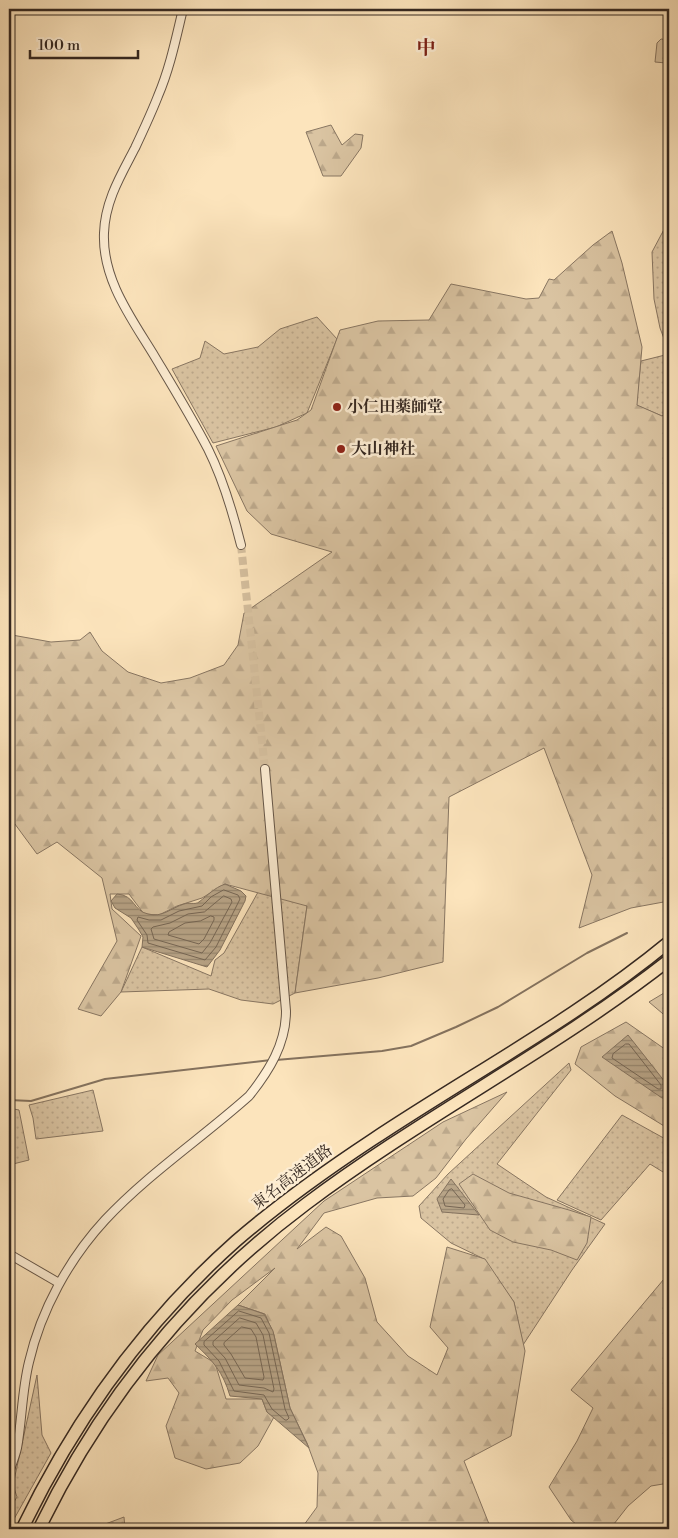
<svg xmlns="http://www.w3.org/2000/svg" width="678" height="1538" font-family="'Libre Bodoni','Noto Serif JP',serif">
<defs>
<pattern id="grass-dots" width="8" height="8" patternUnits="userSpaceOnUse" patternTransform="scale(1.25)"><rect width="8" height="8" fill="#dac4a2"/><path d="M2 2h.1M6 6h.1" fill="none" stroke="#bca88b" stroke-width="1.8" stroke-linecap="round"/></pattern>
<pattern id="forest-firs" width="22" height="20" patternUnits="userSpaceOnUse" patternTransform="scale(1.25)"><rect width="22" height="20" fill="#dac4a2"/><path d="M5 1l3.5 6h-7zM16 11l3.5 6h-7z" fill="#bca88b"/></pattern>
<pattern id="water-rules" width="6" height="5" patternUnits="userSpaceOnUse" patternTransform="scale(1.25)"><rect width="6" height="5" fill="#b8a487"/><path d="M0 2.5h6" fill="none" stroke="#96866e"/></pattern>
</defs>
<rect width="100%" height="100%" fill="#fce4bc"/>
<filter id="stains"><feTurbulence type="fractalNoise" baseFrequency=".004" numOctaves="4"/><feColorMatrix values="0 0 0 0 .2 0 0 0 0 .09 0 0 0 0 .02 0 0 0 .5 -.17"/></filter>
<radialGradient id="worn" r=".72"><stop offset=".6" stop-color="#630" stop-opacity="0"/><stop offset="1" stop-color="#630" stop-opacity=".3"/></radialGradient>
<g fill="url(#grass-dots)" stroke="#887662">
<polygon points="669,220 669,352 660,328 654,299 652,252"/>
<polygon points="317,317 337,339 307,413 276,427 213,443 172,369 200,358 205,341 224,354 258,347 280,329"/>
<polygon points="669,354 669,412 662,416 636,405 641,361"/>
<polygon points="267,876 307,906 295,993 273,1004 241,1000 209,989 121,992 142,947 211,976 215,960 224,953"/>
<polygon points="569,1063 571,1070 497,1164 546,1197 605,1224 572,1270 523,1345 514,1302 482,1258 451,1243 421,1218 419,1206 448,1174"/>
<polygon points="93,1090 103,1131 36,1139 33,1118 29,1105"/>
<polygon points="9,1108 19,1110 29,1160 9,1165"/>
<polygon points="622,1115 669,1141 669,1164 663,1172 650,1164 601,1220 557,1200"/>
<polygon points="37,1375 42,1435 51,1453 9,1528 9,1510 17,1497 13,1485"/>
<polygon points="124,1517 125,1529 92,1529"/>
</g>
<g fill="url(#forest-firs)" stroke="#887662">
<polygon points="661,39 669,40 669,66 666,63 655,62 657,43"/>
<polygon points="331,125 342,145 355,134 363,135 361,148 341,176 323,176 306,132"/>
<polygon points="612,231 622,263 642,347 637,405 662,416 669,412 669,901 631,908 579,928 592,875 544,748 449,797 443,962 378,978 295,993 307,906 225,884 202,898 177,906 159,915 144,914 129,894 110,894 112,909 141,936 121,992 101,1016 78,1009 117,941 102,878 57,842 37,854 9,816 9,623 12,635 51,642 80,640 90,632 102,651 128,672 161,683 190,678 224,665 238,645 244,613 332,552 271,534 247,511 216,446 297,420 311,410 340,330 378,321 429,320 451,284 526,299 539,298 549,279 554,280 593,245"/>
<polygon points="669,990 669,1019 649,1002"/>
<polygon points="626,1022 669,1052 669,1129 615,1096 575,1064 581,1047"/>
<polygon points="507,1092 466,1139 436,1178 413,1196 377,1198 324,1213 297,1249 326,1227 341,1236 365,1278 377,1322 408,1356 437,1375 448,1348 430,1327 447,1247 485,1259 514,1302 525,1351 511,1436 464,1461 491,1529 301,1529 317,1507 318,1473 307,1443 290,1408 274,1335 265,1314 238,1305 275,1268 232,1300 203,1330 195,1351 215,1363 226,1399 262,1399 267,1412 274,1417 258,1446 240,1463 206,1469 175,1458 166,1426 179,1393 168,1378 146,1381 158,1355 324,1201 443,1122"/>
<polygon points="473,1174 509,1193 569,1210 591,1217 587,1243 577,1260 551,1250 513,1242 490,1230 459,1184"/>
<polygon points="669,1273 669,1483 651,1486 628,1506 610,1529 582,1529 571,1520 549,1487 577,1441 593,1408 571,1390"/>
</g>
<g fill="url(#water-rules)" stroke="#84725e">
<path d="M 225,884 L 241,891 L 246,896 L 245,901 L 220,950 L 207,967 L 142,947 L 143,937 L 139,930 L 131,918 L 115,908 L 111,901 L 117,894 C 135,895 133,911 148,914 C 162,918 171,908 184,904 C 189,902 195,905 199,902 C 208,895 214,888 225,884 Z"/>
<polygon points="628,1035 669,1087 669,1098 662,1098 602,1057"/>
<polygon points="451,1179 479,1215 442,1212 437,1199"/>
<path d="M 238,1305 L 264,1314 L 273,1331 L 290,1408 L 309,1448 L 267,1412 L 262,1399 L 230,1396 C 223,1372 213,1361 195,1344 Z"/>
</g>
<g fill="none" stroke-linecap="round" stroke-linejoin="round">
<g stroke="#766654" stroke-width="1">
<polygon points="224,890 238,895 240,899 216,947 205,960 148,943 147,935 137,920 138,917 149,920 161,920 179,911 202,906 211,897"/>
<polygon points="224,896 231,899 232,902 210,943 202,953 154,939 151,929 153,927 170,923 188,914 204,912"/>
<polygon points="211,916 214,917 214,920 204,939 199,944 168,935 169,932 185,923 200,921"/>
<polygon points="626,1044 629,1044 661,1085 661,1089 658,1089 612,1058 613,1054"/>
<polygon points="452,1189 465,1205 464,1208 445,1206 443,1199 449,1190"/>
<polygon points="239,1311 261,1318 269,1333 285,1409 289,1418 287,1420 285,1420 272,1409 264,1395 234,1391 219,1361 204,1345 204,1342"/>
<polygon points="240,1318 256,1323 263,1335 274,1389 273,1392 264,1388 239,1385 225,1358 213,1345 213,1342"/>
<polygon points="242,1327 251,1329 256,1337 264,1377 263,1380 245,1378 231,1354 224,1345 224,1343"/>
</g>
<g stroke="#84725e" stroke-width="2">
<polyline points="276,1060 382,1051 411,1046 456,1027 498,1007 587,953 627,933"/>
<polyline points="9,1100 31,1101 105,1079 271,1060"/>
</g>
<polyline stroke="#d4be9d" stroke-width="8" stroke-dasharray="8 4" stroke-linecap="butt" points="241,545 265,769"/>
<g stroke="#675748" stroke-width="10">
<g id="tertiary">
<path d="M 183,9 C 176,38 170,68 158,96 C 151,114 143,131 135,148 C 121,175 105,201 104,233 C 102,280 132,319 155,357 C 173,387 192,418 208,449 C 223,479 233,513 241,545"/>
<polyline points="9,1254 59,1283"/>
<path d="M 9,1474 C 11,1465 15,1457 17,1448 C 22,1420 22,1390 29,1362 C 41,1310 69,1259 105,1220 C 148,1174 202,1138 249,1096 C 269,1071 286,1044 286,1011 L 265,769"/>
</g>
</g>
<g stroke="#352821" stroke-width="14">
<g id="motorway">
<path d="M 22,1529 C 74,1421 146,1321 236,1241 C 279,1204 325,1171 372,1140 C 471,1074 577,1018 669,942"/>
<path d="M 39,1529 C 101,1401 191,1290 306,1204 C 423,1116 554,1050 669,960"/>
</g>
</g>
<use href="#tertiary" stroke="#fdedd3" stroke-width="8"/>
<use href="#motorway" stroke="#fce4bc" stroke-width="11"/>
</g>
<g fill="#8f2418" stroke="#fdedd3" stroke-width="2">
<circle cx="337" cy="407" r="5"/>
<circle cx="341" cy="449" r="5"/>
</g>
<g text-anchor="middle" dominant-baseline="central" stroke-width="5" stroke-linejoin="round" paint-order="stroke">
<g font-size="16" font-weight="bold" fill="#352821" stroke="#fdedd3" text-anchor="start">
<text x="347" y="407">小仁田薬師堂</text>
<text x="351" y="449">大山神社</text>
</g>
<g font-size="16" fill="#352821" stroke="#fdedd3">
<text transform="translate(292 1177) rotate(-37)">東名高速道路</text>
</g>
<g font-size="19" font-weight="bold" fill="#7a1f14" stroke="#fdedd3">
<text x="426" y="48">中</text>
</g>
</g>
<rect width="678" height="1538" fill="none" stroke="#fce4bc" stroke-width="30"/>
<rect x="10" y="10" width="658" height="1518" fill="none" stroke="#352821" stroke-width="2.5"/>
<rect x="15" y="15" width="648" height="1508" fill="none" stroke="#352821"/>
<path d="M30 50v8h108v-8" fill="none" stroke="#352821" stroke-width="2.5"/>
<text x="38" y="50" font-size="15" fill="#352821" stroke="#fdedd3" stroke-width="4" paint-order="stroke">100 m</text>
<rect width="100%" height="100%" filter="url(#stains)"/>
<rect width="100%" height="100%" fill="url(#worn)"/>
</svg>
